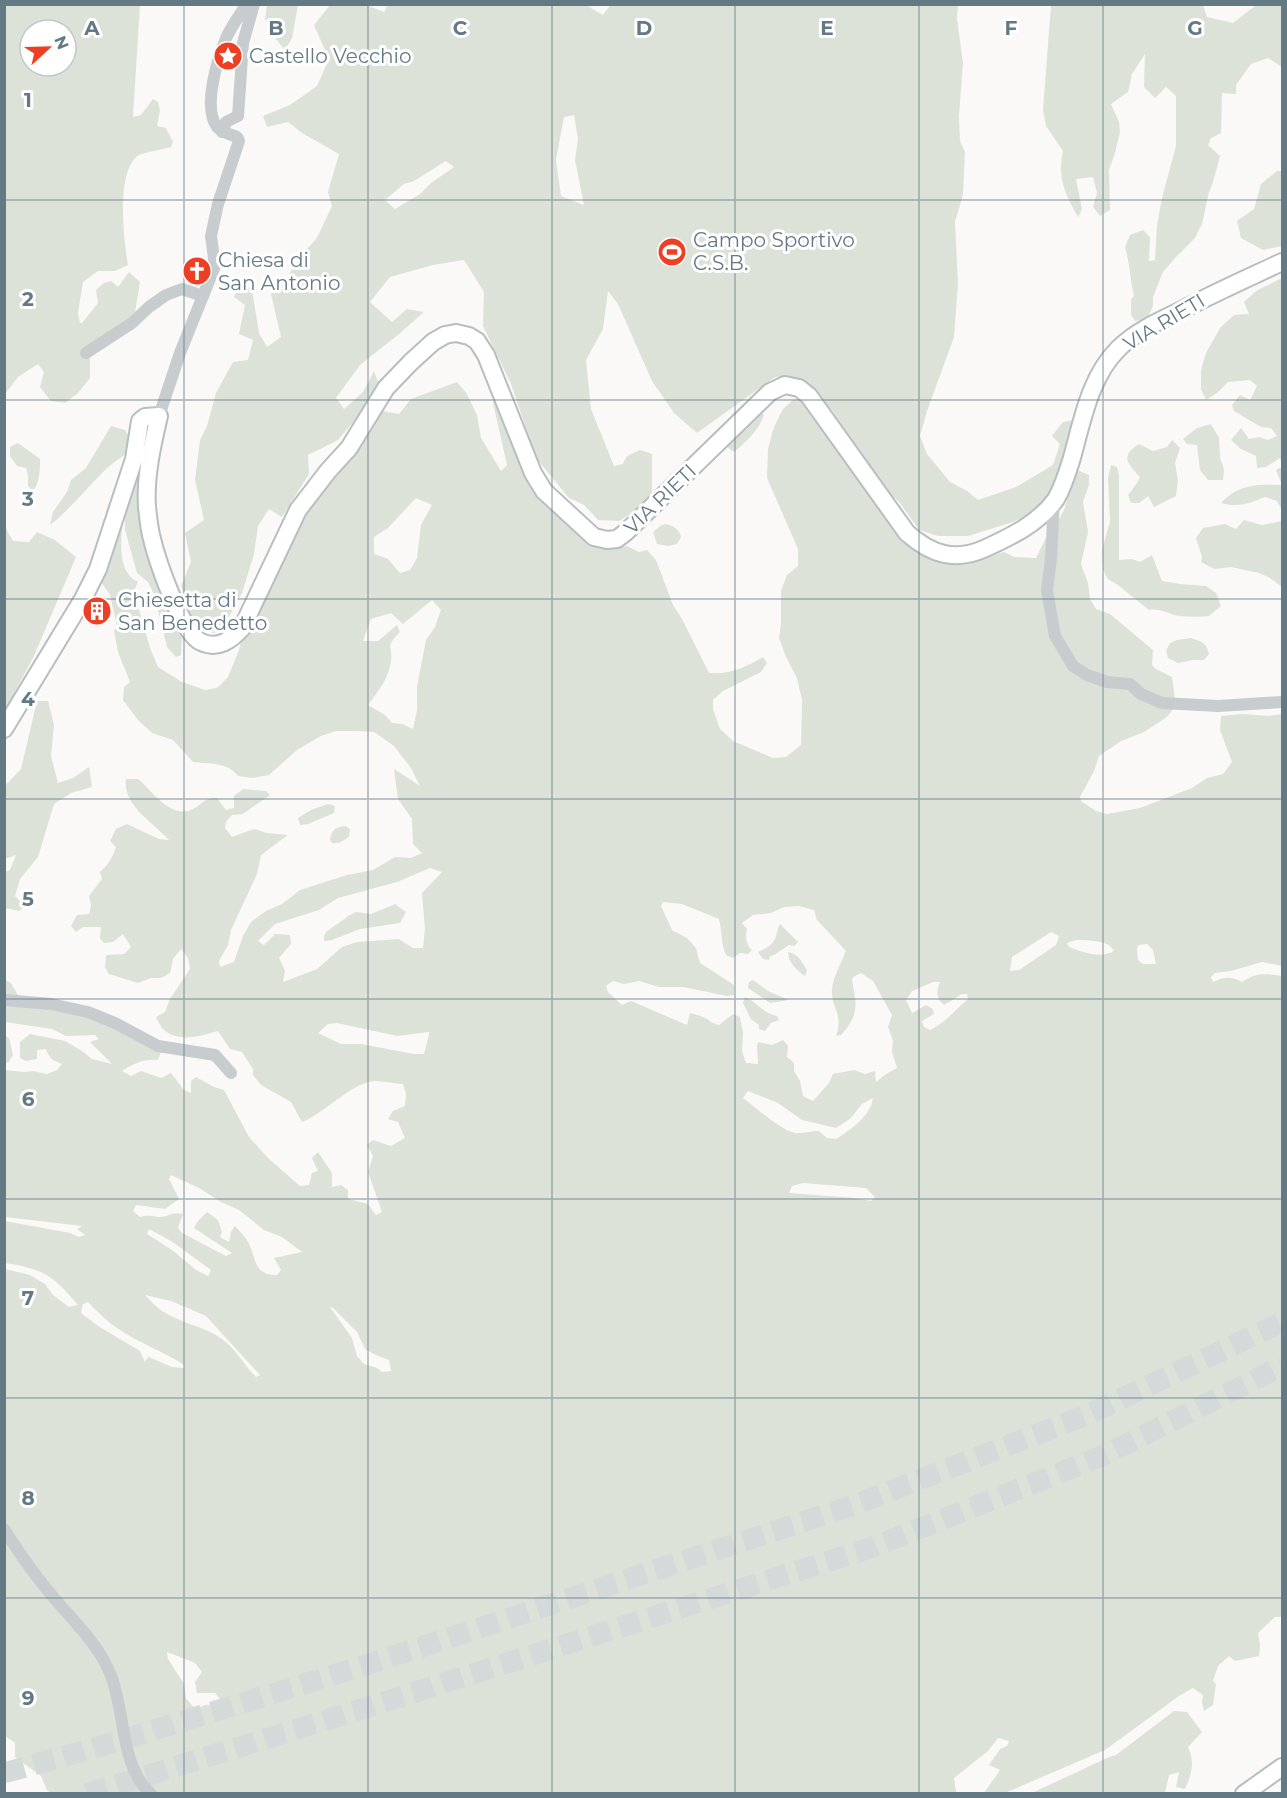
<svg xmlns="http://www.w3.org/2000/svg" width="1287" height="1798" font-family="Montserrat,sans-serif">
<rect width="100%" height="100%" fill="#faf9f7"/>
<g fill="#dce2d8" fill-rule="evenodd">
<path d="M 388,4 L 584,4 L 603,15 L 611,4 L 958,5 L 957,19 L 963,63 L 959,116 L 960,141 L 965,152 L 963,194 L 955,222 L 958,284 L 954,337 L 927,411 L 920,436 L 927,454 L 950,482 L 967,491 L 978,500 L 1016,487 L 1053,465 L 1060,444 L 1052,436 L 1063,422 L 1075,420 L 1060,480 L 1039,509 L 1013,522 L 968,536 L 938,536 L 919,530 L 900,503 L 881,485 L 831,409 L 805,383 L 789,376 L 775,377 L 697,433 L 674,413 L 652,381 L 618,304 L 608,291 L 603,329 L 586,360 L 591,409 L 614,466 L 623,464 L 627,456 L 640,450 L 652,454 L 652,491 L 647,503 L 619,521 L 598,520 L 584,505 L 569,498 L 536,458 L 511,384 L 483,326 L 484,292 L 464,260 L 433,265 L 390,277 L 370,302 L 392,322 L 407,309 L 424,312 L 399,334 L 360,365 L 336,398 L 344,409 L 363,392 L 374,371 L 378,382 L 360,414 L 338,440 L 308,455 L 309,474 L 282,517 L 269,509 L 258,526 L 254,554 L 242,593 L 226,622 L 214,633 L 202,630 L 191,615 L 181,586 L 191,562 L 185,533 L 204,520 L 195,480 L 200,440 L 207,426 L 216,393 L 233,362 L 248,360 L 253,340 L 239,334 L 245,305 L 234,297 L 242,280 L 252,290 L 259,333 L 267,347 L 281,337 L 271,294 L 282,284 L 306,250 L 317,238 L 332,206 L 328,192 L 339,154 L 302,133 L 288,122 L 267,127 L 263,116 L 290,105 L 317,86 L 329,59 L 314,25 L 330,5 L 366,5 L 384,12 ZM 574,115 L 578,139 L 575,160 L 584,205 L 561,196 L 556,160 L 564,117 ZM 446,161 L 454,167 L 431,183 L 420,194 L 395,209 L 385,200 L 404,184 L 414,181 Z"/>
<path d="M 5,5 L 140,5 L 133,117 L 141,115 L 153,99 L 158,102 L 160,110 L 157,126 L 166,128 L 173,142 L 171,147 C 164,149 143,153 139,155 C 115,169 124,242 128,265 L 115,271 L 98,271 L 83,282 L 78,313 L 80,323 L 82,323 L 98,303 L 96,290 L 104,283 L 111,281 L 118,287 L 129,272 L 140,282 L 135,312 L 90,356 L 90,378 L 78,393 L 65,403 L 51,401 L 40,387 L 44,372 L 38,364 L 18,377 L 5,394 ZM 30,30 L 66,30 L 66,66 L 30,66 Z"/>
<polygon points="267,5 298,5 292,38 285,50 275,38 275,25 265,20"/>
<path d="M 1051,5 L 1203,5 L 1207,17 L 1233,23 L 1256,5 L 1282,5 L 1282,67 L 1268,58 L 1251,64 L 1236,85 L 1236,94 L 1222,93 L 1221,133 L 1211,138 L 1208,145 L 1220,156 L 1213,182 L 1209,192 L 1202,224 L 1195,238 L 1176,257 L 1163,272 L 1153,297 L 1153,306 L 1147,319 L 1135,321 L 1131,315 L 1131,299 L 1134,296 C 1130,279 1130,264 1125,247 L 1130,235 L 1143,230 L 1150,237 L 1149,261 L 1155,260 L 1157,225 L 1162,198 L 1176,146 L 1176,96 L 1166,87 L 1155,98 L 1144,87 L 1145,54 L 1132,74 L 1128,92 L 1111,104 L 1119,122 L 1120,132 L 1115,153 L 1109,170 L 1110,210 L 1100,216 L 1093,207 L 1097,193 L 1093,177 L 1076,179 L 1082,209 L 1078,217 C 1065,194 1057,177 1063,151 L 1046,126 L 1043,110 Z"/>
<polygon points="1277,171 1282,171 1282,246 1263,250 1241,238 1237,221 1254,209 1261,184"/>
<polygon points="1282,278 1282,464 1280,458 1266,467 1257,468 1256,456 1241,449 1231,440 1241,428 1249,439 1259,437 1268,440 1277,436 1271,428 1261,427 1234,411 1232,405 1240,395 1250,400 1257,386 1250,380 1228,382 1217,393 1206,400 1201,389 1201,370 1206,353 1220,328 1234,315 1249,314 1244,302 1256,291"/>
<path d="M 457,382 L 467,394 L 477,415 L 481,438 L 501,471 L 507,465 L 493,403 L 495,395 L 519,454 L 526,479 L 533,492 L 566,520 L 601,545 L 618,548 L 627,546 L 639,552 L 647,550 L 656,560 L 673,605 L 682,619 L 709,673 C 728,675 747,667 763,657 L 767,663 L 761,672 L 723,691 L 713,700 L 713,709 L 720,729 L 733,741 L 773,758 L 786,757 L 801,745 L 802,700 L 797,678 L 786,657 L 779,638 L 781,624 L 781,591 L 787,575 L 798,566 L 798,549 L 767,478 L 768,449 L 774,427 L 783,409 L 794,399 L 804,403 L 941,561 C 963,567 983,559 1004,552 L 1014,557 L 1036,558 L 1049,532 L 1056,525 L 1064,510 L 1077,470 L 1089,475 L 1089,485 L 1083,502 L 1088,532 L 1081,564 L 1088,583 L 1090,599 L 1096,609 L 1110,614 L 1153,650 L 1152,665 L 1156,669 L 1172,677 L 1176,705 L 1167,717 L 1144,732 L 1121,741 L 1099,756 L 1094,771 L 1080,797 L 1081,801 L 1096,811 L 1107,814 L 1140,808 L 1192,788 L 1207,778 L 1223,774 L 1232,762 L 1220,730 L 1221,716 L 1242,714 L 1269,716 L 1282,714 L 1282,966 L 1262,962 L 1231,971 L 1215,973 L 1211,977 L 1213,982 C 1224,977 1231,976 1242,982 C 1258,972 1265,974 1282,976 L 1282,1617 L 1275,1617 L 1258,1633 L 1260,1645 L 1259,1656 L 1235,1661 L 1229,1656 L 1218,1666 L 1213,1681 L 1216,1684 L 1213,1705 L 1204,1711 L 1202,1702 L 1203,1695 L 1193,1688 L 1179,1696 L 1105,1750 L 1005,1793 L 984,1793 L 1000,1770 L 989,1765 L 1000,1749 L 1007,1746 L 1009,1741 L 998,1738 L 988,1751 L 954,1778 L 956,1791 L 958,1793 L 51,1793 L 47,1790 L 41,1776 L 15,1757 L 15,1743 L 5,1736 L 5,1269 L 30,1275 L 45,1284 L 53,1295 L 69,1307 L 78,1305 C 53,1275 43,1269 5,1263 L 5,1221 L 70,1233 L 79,1237 L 85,1235 L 77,1229 L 82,1226 L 5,1217 L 5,1070 L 24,1072 L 33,1071 L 47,1074 L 57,1070 L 62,1064 C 53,1060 50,1060 46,1049 L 37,1050 L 37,1059 L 26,1061 L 20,1058 L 20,1042 L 30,1034 L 65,1041 L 82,1051 L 92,1059 L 112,1064 L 90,1042 L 99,1039 L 95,1035 L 66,1036 L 52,1029 L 5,1022 L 5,980 L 11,983 L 18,995 L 39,1003 L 79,1010 L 161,1052 L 158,1060 C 143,1059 133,1064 122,1071 L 131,1076 L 141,1071 L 161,1078 L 171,1073 L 184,1090 L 191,1093 L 191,1081 L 196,1077 L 214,1087 L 224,1090 L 249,1137 L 268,1158 L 300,1186 L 309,1185 L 312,1173 L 318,1171 L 312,1158 L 318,1152 L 332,1173 L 332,1187 L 341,1185 L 348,1190 L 348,1199 L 368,1204 L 376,1215 L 382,1212 L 368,1172 L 373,1156 L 367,1145 L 373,1140 L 391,1146 L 405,1138 L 398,1122 L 388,1119 L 393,1111 L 405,1106 L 406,1094 L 403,1084 C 394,1084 384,1081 375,1081 C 352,1082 324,1114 302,1122 L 291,1102 L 261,1085 L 253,1075 L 253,1069 L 242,1052 L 230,1049 L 218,1031 C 200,1036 180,1043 164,1030 C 161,1027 158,1021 156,1017 L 165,1012 L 170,999 L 190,969 L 188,958 L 181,949 L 173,959 L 170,973 L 161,978 L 151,978 L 138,983 L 109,974 L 105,967 L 106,955 L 124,954 L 131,947 L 123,934 L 113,942 L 104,943 L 100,938 L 101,927 L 83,927 L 76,932 L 71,926 L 77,915 L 89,914 L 91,906 L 89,896 L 102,879 L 100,872 C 109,864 112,858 116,847 L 110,841 L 116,829 L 127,824 L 159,839 L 169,840 C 154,823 122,805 126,779 L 138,779 C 153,791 169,818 191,810 C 203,805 202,798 217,798 L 226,810 L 234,808 L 234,796 L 243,789 L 266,791 L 270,795 L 243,814 L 232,815 L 226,822 L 225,828 L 232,837 L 254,829 L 267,833 L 288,835 L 261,855 L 257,874 L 231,930 L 228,945 L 219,961 L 220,967 L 234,962 L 243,936 L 251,922 L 266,911 L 282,904 L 300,890 L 347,875 L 373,870 L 395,857 L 411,858 L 422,853 L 413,844 L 412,819 L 398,799 L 394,769 L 420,786 L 411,768 L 394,746 L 374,732 L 358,731 L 336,731 L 321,736 L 297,750 L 269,775 L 252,778 L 238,776 C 228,762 209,764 193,762 L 173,740 L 152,733 L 138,720 L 123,700 L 124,687 L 130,682 L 118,652 L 114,631 L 117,626 L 110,595 L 102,583 L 100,572 L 118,524 L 122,526 C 121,546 118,572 138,582 L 135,588 L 136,599 L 150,648 L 158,667 L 182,682 L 205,690 L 217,688 L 228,677 L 239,650 L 243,633 L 290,543 L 317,497 L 369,417 L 383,411 L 399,414 L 411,399 ZM 416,498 L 432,505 L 421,525 L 417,558 L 410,570 L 400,573 L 388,559 L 374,554 L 374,537 L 388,528 ZM 432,600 L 441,610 L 435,627 L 426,640 L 417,687 L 417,710 L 413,729 L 402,724 L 392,723 L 385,715 L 368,705 C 378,692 388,679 391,662 C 393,645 384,648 400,632 L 397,625 L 378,641 L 363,641 L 371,619 L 391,613 L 403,624 ZM 430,868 L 442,872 L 422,893 L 425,929 L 423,948 L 413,948 L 399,939 L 357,942 L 342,947 L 317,969 L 283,982 L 285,971 L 279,958 L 291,944 L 290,935 L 275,934 L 264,945 L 258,941 L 275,924 L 319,910 L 338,898 L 397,882 ZM 663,902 L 682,904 L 719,919 C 722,931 721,944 726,955 L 733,958 L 740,953 L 748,954 L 752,950 C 746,944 745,938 747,929 L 742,923 L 753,915 L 771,913 L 784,907 L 799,906 L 814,910 L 817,920 L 846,951 C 841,963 834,976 832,988 C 830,1008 844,1012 836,1036 L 841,1035 C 859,1015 857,1006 852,980 L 853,977 L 861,973 L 873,981 L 892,1015 L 888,1027 L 893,1041 L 892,1052 L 897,1068 L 886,1074 L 876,1082 L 875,1071 L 865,1074 L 854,1070 L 833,1074 L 829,1083 L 813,1101 L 803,1096 L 800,1081 L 794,1071 L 794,1063 L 787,1057 L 788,1046 L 783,1040 L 772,1045 L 758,1042 L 757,1046 L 758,1064 L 746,1063 L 742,1051 L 743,1033 L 740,1017 L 733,1014 L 719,1025 C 710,1023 710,1020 703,1017 C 699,1015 694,1014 690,1013 L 687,1025 L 631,1001 L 622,1005 L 608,992 L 606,986 L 613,981 L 624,984 L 639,981 L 659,987 L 683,987 L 727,996 L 734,995 L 734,985 L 700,963 L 696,948 L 687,938 L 672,930 L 661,906 ZM 1051,932 L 1059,936 L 1056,945 L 1019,970 L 1010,971 L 1012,957 ZM 1076,940 C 1088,941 1108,939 1114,951 C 1099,959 1083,952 1069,947 L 1067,943 ZM 1147,944 L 1153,950 L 1156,964 L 1143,964 L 1138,960 L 1137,950 L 1138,945 ZM 933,982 L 940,982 C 936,991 936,999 944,1005 L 962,994 L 967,994 L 968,999 C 956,1009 944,1024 930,1030 L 924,1027 L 922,1021 L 934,1014 L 933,1009 L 926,1005 L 912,1013 L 906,1000 L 912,991 ZM 337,1023 L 397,1036 L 429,1032 L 429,1035 L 424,1054 L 414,1054 L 361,1044 L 341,1044 L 318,1033 L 328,1024 ZM 748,1091 L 778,1103 L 802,1120 L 836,1128 L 851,1118 L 862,1104 L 873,1098 C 871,1116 850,1130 836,1139 L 827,1138 L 819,1131 C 812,1131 800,1134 795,1133 C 781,1130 755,1107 743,1098 ZM 171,1175 L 199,1188 L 221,1202 L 239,1210 L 264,1230 L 282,1237 L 302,1252 L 274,1258 L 281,1270 L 277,1275 C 253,1275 257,1259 248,1242 C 245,1236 239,1231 235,1226 L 231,1232 L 229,1242 L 220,1237 L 222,1232 L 218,1220 L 207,1212 L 198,1221 L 194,1228 L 232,1253 L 226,1256 L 182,1233 L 178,1228 L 183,1214 C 172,1211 168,1217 159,1217 C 150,1216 149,1215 140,1217 L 133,1211 L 136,1205 L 165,1209 L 179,1199 L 169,1179 ZM 803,1183 L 866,1188 L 875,1197 L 871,1201 L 855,1198 L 789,1193 L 792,1186 ZM 149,1229 L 171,1241 L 211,1270 L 208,1276 L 196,1270 L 172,1250 L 147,1234 ZM 145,1295 L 171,1301 L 206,1316 L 260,1375 L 256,1377 C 244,1365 236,1349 222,1339 C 204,1326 180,1323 162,1311 C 156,1307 150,1300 145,1295 ZM 88,1302 C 97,1311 106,1321 117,1328 C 138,1343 163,1351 184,1365 L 184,1368 L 172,1367 L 151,1358 L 148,1357 L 145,1362 L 140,1351 L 98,1326 L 81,1313 L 83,1304 ZM 330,1307 L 333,1308 L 357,1332 L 365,1349 L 376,1355 L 389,1360 L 391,1371 L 382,1372 L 377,1368 L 364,1364 L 357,1356 L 352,1338 ZM 167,1652 L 195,1663 L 202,1672 L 195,1682 L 197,1693 L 215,1693 L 224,1704 L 205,1705 L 195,1709 L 186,1698 L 184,1684 L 168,1659 Z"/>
<path d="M 760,412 L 764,415 C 759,430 746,442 734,452 L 728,448 L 727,439 Z"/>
<polygon points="1211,424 1219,438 1220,458 1224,469 1223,480 1208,480 1200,470 1197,445 1187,444 1183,439 1197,428"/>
<path d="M 111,426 L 125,430 L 130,439 L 132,448 C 123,457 112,463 103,472 C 85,490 70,509 50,525 L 53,512 L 67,492 L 71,480 L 86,468 Z"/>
<path d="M 1172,440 L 1180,448 L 1175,463 L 1178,480 L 1176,496 L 1154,507 L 1148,496 L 1139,503 L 1131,503 L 1128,495 L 1137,483 L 1140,477 C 1127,463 1120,456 1139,444 L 1153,451 L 1167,447 Z"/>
<path d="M 18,443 L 40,459 C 40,470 40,482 33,491 L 28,486 L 28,475 L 26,468 L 17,466 L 10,456 L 10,447 Z"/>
<polygon points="142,456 174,621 182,637 181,655 176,657 167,647 154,594 148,582 137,573 125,530 125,511"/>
<path d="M 1111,465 L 1117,467 L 1119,474 L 1119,560 L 1132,559 L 1140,562 L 1152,555 L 1162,581 L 1180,584 L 1206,586 L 1216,593 L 1221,606 L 1209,616 C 1199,617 1189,617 1179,616 C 1167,614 1161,608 1149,610 L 1118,585 L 1108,579 L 1103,570 L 1102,550 L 1110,522 L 1108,478 Z"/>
<path d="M 1282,467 L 1282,508 L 1280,507 L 1277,501 L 1265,497 C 1250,503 1238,508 1221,503 C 1238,484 1258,484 1282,485 L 1276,470 Z"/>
<polygon points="1244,520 1262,525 1282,521 1282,587 1270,578 1259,573 1231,567 1214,569 1201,562 1202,557 1196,538 1203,528 1225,524 1236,529"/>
<path d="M 665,524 C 673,526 679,528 681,537 L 677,544 L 668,546 L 657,544 L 653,532 L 660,526 Z"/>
<polygon points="4,525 13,541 29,542 37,532 55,540 76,557 34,656 5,710"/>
<path d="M 1191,638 C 1202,642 1206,642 1209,654 L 1204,660 L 1193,660 L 1178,663 L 1168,658 L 1166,651 L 1170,643 L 1177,640 Z"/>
<polygon points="37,701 48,701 54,725 51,756 58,783 73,778 89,767 92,787 71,793 54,804 38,857 20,879 15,896 25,907 19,911 5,908 5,872 10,870 16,855 5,859 5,786 21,769"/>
<polygon points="328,804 335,806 334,813 308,824 300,825 298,818 311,810"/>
<path d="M 345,826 L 350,829 L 349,837 L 339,843 L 332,843 L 330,840 C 331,831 335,827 345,826 Z"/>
<polygon points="395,904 406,912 400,923 360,929 332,940 324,941 324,936 326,932 350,915 356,912 371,914"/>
<path d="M 780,924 L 798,942 L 794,946 L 789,945 L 774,955 L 770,956 L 769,960 L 763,959 L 758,952 C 764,949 771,947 775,939 C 777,934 777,930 780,924 Z"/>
<path d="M 788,952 C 799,954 801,961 807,970 L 805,976 C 797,971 788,962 788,952 Z"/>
<polygon points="753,980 768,991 789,1000 770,1003 748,988 749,982"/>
<path d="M 745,997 C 757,1002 764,1014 777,1016 L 779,1020 L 771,1023 L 765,1031 L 759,1029 L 759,1025 L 751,1019 L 743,1003 Z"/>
<polygon points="4,1035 9,1038 13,1055 8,1063 5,1062"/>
<path d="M 1174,1711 L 1187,1712 L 1202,1732 L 1188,1747 C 1195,1763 1192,1772 1185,1789 L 1176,1787 L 1179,1772 L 1169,1775 L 1165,1793 L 1032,1793 L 1109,1757 L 1116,1755 Z"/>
</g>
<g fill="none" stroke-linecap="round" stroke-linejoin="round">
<g stroke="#d4d9da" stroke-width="21" stroke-dasharray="21 10" stroke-linecap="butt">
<polyline points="4,1773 115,1742 369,1664 857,1504 1089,1414 1282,1322"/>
<polyline points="87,1794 381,1703 873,1547 1102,1456 1282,1366"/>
</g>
<g stroke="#b7bec2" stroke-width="20">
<g id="secondary">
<path d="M 4,729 L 83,599 L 98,569 L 134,459 L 140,421 L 145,417 L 159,416 C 152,446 145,477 147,507 C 148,516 149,526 151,535 C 156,557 181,633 201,642 C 218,650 231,640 242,628 L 298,510 L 328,471 L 349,448 L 386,388 L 411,362 L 433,342 L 445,335 L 456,333 L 469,336 L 477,341 L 486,355 L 533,473 L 544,491 L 594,537 L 607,540 L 617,539 L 626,532 L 770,392 L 785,385 L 799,388 L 809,396 L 907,533 C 932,555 955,562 986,548 C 1012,536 1039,523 1056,499 C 1063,487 1067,474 1071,461 C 1082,423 1089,378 1118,349 C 1135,332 1159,321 1180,311 C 1214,293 1248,278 1282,262"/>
<polyline points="1244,1794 1282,1767"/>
</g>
</g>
<g stroke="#c7cccf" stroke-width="12">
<polyline points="222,132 226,122 238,116 243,43 254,4"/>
<polyline points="86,353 132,323 149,307 166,295 182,289 203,296"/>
<path d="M 159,416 L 180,353 L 215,266 L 211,236 L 218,204 L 239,141 L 237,137 C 230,134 222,133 217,127 C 202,107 218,57 227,36 C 232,26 240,14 247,4"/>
<polyline points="1054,501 1051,559 1047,590 1055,636 1073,666 1087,675 1107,682 1130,684 1141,694 1162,703 1218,706 1282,702"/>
<polyline points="4,1000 51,1004 88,1012 115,1023 158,1046 215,1055 231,1073"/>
<path d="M 4,1529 C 18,1551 33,1573 50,1593 C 71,1619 97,1642 110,1673 C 126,1711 119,1765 151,1794"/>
</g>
<use href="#secondary" stroke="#fff" stroke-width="16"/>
</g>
<path fill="none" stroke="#637984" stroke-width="1.5" stroke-opacity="0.55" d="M 184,4 L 184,1794M 368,4 L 368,1794M 552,4 L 552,1794M 735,4 L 735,1794M 919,4 L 919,1794M 1103,4 L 1103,1794M 4,200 L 1282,200M 4,400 L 1282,400M 4,599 L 1282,599M 4,799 L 1282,799M 4,999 L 1282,999M 4,1199 L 1282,1199M 4,1398 L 1282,1398M 4,1598 L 1282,1598"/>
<defs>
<g id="sight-disc" transform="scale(1.5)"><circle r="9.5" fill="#ed3f24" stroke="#fff"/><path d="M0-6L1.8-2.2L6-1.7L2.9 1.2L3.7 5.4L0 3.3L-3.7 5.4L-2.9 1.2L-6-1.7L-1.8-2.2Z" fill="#fff"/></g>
<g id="stadium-disc" transform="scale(1.5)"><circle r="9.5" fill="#ed3f24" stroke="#fff"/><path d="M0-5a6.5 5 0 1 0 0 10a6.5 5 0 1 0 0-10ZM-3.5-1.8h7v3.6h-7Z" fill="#fff"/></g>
<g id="church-disc" transform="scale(1.5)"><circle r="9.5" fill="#ed3f24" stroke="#fff"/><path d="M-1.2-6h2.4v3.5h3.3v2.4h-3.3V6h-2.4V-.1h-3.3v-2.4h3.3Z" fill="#fff"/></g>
<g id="building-disc" transform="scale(1.5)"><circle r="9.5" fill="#ed3f24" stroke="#fff"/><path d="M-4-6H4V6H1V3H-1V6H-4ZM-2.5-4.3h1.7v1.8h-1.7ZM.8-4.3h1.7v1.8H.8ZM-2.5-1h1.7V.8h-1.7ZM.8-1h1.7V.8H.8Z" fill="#fff"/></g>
</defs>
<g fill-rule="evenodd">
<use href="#sight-disc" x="228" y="56"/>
<use href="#stadium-disc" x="672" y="252"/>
<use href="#church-disc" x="197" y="271"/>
<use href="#building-disc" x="97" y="611"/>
</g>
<g text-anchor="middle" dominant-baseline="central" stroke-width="6" stroke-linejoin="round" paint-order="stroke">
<g font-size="20" fill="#637984" stroke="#fff" text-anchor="start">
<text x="249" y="56">Castello Vecchio</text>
<text x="693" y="240">Campo Sportivo<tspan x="693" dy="23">C.S.B.</tspan></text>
<text x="218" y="260">Chiesa di<tspan x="218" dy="23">San Antonio</tspan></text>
<text x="118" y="600">Chiesetta di<tspan x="118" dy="23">San Benedetto</tspan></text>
</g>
<g font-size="20" fill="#637984" stroke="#fff">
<text transform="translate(1164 322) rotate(-31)">VIA RIETI</text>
<text transform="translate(660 499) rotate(-44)">VIA RIETI</text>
</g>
</g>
<g font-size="20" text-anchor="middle" font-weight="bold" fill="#637984" stroke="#fff" stroke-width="6" stroke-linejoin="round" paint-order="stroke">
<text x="92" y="35">A</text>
<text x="276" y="35">B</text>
<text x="460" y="35">C</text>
<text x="644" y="35">D</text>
<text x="827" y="35">E</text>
<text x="1011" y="35">F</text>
<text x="1195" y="35">G</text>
<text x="28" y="107">1</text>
<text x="28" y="306">2</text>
<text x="28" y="506">3</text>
<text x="28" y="706">4</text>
<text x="28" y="906">5</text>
<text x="28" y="1106">6</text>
<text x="28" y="1305">7</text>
<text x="28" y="1505">8</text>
<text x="28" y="1705">9</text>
</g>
<rect width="1287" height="1798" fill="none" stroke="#637984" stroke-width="12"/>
<g transform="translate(48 48) rotate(68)"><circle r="28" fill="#ffffff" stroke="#c1c9ce" stroke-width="1.5"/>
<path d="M0-4.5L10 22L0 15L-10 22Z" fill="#ed3f24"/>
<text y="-9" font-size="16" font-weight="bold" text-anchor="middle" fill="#637984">N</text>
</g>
</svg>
